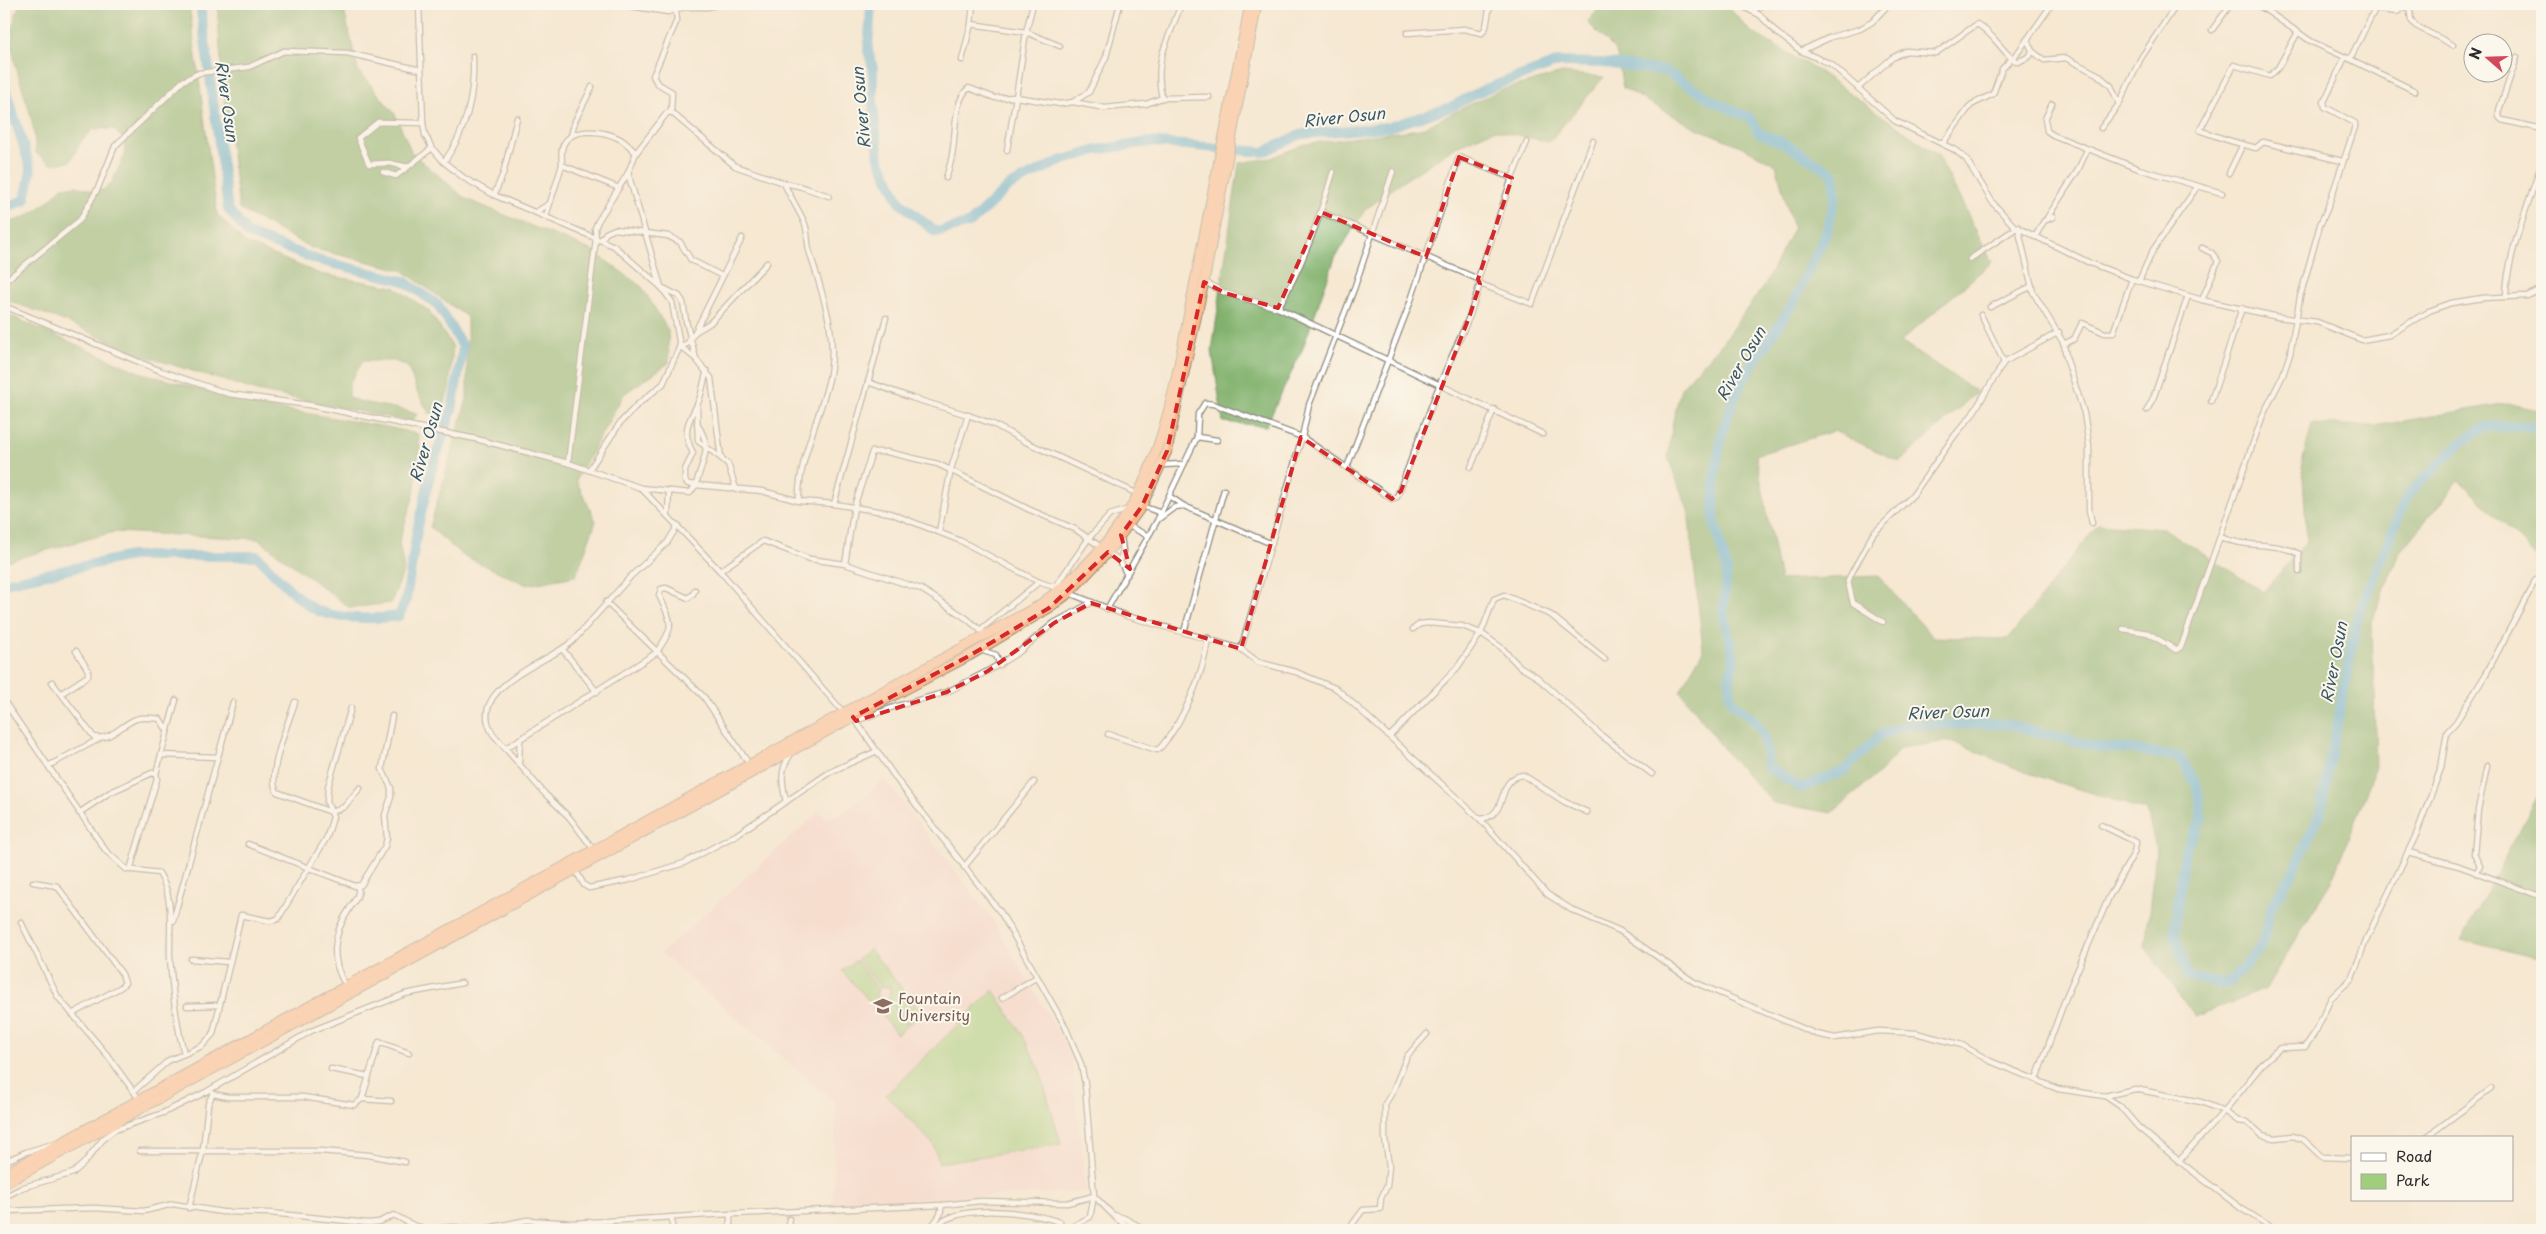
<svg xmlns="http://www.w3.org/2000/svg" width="2546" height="1234" font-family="'Playpen Sans',sans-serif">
<rect width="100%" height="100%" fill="#fbf7ec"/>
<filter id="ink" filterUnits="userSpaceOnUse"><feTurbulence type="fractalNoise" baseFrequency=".02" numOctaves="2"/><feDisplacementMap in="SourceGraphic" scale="10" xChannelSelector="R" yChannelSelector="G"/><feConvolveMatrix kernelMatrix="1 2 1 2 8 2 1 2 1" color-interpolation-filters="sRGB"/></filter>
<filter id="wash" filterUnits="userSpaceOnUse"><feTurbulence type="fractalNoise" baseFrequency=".0096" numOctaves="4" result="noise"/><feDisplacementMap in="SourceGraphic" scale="20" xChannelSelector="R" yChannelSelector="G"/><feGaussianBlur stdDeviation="1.12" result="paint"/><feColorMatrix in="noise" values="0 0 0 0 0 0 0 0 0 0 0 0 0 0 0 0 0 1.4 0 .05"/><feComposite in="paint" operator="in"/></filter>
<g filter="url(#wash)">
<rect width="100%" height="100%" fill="#f6e8d1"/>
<polygon fill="#f7d0ca" points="885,779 992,919 1071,1054 1086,1192 833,1203 836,1103 661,953 820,811 825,818 842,814"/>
<g fill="#a0ce7c" stroke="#667c54">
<polygon points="870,949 895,980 889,987 880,987 858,959"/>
<polygon points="856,960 878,989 876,993 878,999 872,1004 842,971"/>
<polygon points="897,982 922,1014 909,1024 889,1000 890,988"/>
<polygon points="993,990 1021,1032 1039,1068 1061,1144 939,1163 934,1145 886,1095"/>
<polygon points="879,999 889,1000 908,1025 897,1034 873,1005"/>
</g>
<g fill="#80b16c" stroke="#566e4c">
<path d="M 20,4 L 189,4 L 217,214 L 245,243 L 320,274 L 395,287 L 429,311 L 453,347 L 449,389 L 441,414 L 429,413 L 418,394 L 408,367 L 394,361 L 363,361 L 349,384 L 349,398 C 372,406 395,406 417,414 L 412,422 L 257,391 L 141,355 L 64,321 L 4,299 L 4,223 C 27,220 47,204 62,187 L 77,186 L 94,191 L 103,190 L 111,184 L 125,155 L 124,140 L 113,129 L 94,129 L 82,140 L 70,162 L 51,164 L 36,153 C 35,143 34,132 32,122 C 23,80 0,47 20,4 Z"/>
<polygon points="217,4 347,4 345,14 358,70 395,114 412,153 466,199 593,251 642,287 668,330 669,363 624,394 576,480 596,521 576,576 527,585 462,555 430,527 467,399 467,317 402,270 311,248 239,209 222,77"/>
<polygon points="1603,4 1726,4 1750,31 1820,72 1938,155 1992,262 1901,341 1977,392 1900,462 1834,431 1756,455 1780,580 1878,576 1933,637 2008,639 2098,524 2165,529 2263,592 2307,541 2302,463 2312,424 2374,426 2507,403 2542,411 2542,563 2459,480 2399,553 2372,621 2376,767 2331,882 2266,989 2195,1017 2145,947 2156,850 2147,811 2025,772 1950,741 1901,748 1880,772 1832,813 1773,803 1729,756 1680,691 1703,650 1688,510 1668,458 1673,420 1681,388 1723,341 1765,284 1793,229 1776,165 1743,147 1694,127 1623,88 1616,51 1587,22"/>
<polygon points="1562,73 1604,77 1549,142 1494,130 1459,145 1402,182 1365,210 1335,258 1302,350 1266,426 1223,422 1212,351 1239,163 1271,158 1305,144 1420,129 1498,91"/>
<polygon points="4,313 139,372 252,404 387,427 418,434 420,447 414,495 399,542 404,570 391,603 350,608 258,539 114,532 4,562"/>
<polygon points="2542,788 2542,959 2461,940"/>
</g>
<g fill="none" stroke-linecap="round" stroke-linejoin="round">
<g stroke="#58add4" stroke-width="10">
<path d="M 871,4 L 868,51 L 873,68 L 873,105 L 879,159 L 900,203 L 936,232 L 970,223 L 1009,186 L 1060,161 L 1097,150 L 1149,142 L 1263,152 L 1302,134 L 1389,127 L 1451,107 L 1485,89 L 1559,62 L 1603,63 L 1665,71 L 1717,103 L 1750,118 L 1759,133 L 1786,144 L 1834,174 L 1835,198 L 1827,231 L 1791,307 L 1751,367 L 1734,398 L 1722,432 L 1715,474 L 1714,521 L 1727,569 L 1723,611 L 1734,660 L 1729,679 L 1731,702 C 1763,726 1764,726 1768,767 L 1800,788 L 1844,771 L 1880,735 L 1907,725 L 2005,724 L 2102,748 L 2123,748 L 2180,757 L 2197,786 L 2202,819 L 2185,850 L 2174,933 L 2188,977 L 2228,984 L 2262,946 L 2271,907 L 2293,872 L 2320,813 L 2358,615 L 2408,494 L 2460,443 L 2484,427 L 2539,426 L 2542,430"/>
<polyline points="4,84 31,170 25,200 4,208"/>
<path d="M 4,583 L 131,556 L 257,556 C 274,572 289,592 308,605 C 327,620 376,620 399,616 L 406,600 L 417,531 L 431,471 L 452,410 L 463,347 L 438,305 L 404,281 L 318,260 L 248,234 L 228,209 L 200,4"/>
</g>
</g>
</g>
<g filter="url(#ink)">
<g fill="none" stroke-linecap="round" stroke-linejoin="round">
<g stroke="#908a7e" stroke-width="7">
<g id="street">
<polyline points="419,4 423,123 425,135 432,148 444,162 464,178 494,195 614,246 661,287 672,302 680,346 663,384 637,405 620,423 589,470"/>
<polyline points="618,4 668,12 685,7 708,7 719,4"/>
<polyline points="973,4 971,24 1026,32 1060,46"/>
<polyline points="1033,4 1026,32 1016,97 1060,104 1073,102 1089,92 1106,57 1120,4"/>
<polyline points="1738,4 1760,15 1777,33 1801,51 1831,64 1895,121 1955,150 1966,159 1993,203 2014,226 2090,263 2132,279 2202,300 2278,317 2317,322 2362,340 2389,335 2429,311 2451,303 2482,298 2527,296 2542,289"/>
<polyline points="2257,4 2312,42 2345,57"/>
<polyline points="2365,4 2375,9 2397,12 2408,4"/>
<polyline points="2409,4 2411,20 2416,26 2453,45"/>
<polyline points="1752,11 1764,4"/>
<polyline points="2212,30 2231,4"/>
<path d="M 2298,32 L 2278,68 L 2270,76 L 2234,65 L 2200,130 C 2218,138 2237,143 2256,148 L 2263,142 L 2342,161"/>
<polyline points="1407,33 1464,29 1482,33 1486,27 1490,4"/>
<polyline points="2027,39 2032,51 2044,60 2066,58 2097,74 2111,86 2119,104"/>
<polyline points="1801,51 1831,37 1860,29 1872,22 1889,4"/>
<polyline points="2517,57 2499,110 2499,117 2502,120 2542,129"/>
<polyline points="2350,59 2415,91"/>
<polyline points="962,60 971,24"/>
<path d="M 1858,88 L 1892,58 L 1906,51 L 1936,53 L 1977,24 C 1995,34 2005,57 2018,62 L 2030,56 L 2032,51"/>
<path d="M 1162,98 C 1153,57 1169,41 1181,4"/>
<polyline points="1073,102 1105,108 1146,104 1162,98 1209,97"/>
<polyline points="2052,104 2045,119 2047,131 2053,135 2139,169 2222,193"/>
<polyline points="671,112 672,92 657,83 653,76 677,20 675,4"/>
<polyline points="2101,128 2119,104 2141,58 2177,4"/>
<polyline points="571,136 575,121 592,87"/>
<polyline points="1943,143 1971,105 1993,94 2002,69 2019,51 2052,4"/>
<path d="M 444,162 C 467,130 475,95 473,56"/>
<polyline points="408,167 389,163 369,164 358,138 378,122 423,123"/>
<polyline points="383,172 396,176 432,148"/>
<polyline points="628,173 661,287 679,296 683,302 686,321 696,359"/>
<polyline points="2229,173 2243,144"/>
<path d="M 946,178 C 948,171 951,163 952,155 C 956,138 953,99 969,88 L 995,98 L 1016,97 L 1007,150"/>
<polyline points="784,183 799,186 829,196"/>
<path d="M 619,188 L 562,165 C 562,160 561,154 562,149 C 567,126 602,130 618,138 C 625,141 631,148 636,153"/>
<polyline points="494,195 503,174 517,118"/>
<polyline points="536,212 549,204"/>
<polyline points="1321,212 1478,279"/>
<polyline points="546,216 562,165"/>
<polyline points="2047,218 2078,170 2087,150"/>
<polyline points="2018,227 2033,292 2064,344 2066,357 2084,413 2089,445 2089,510 2092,523"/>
<polyline points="2035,237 2044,221 2053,217"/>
<polyline points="601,240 606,233 615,229 668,236 680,242 691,260 722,276"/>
<polyline points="2202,248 2212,253 2218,261 2202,300"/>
<polyline points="1970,259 2018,227"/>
<polyline points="2139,281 2153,250 2197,187"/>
<polyline points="4,282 80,220 98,188 115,146 183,81 199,73 249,67 284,51 347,53 421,70"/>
<polyline points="1205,282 1225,293 1278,308 1543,434"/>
<polyline points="1480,284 1532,304 1593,141"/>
<path d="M 2506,297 C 2506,257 2530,200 2542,162"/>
<polyline points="4,306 161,371 229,394 309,405 476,439 568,463 641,488 690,493 696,485 762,491 799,501 834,504 890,513 961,541 1039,582 1060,589"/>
<polyline points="1990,307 2032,286"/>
<path d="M 1278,308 C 1303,265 1319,219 1333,172"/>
<polyline points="1981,315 2004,362 2059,332"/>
<polyline points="695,332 710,323 767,263"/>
<polyline points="2064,344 2074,339 2082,323 2105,333 2113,333 2132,279"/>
<polyline points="680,346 696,359 711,378 721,458 728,464 736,489"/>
<polyline points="680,346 687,344 695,332 742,238"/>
<polyline points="868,382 912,398 968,415"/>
<polyline points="2211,401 2242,308"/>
<polyline points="697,405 698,441 721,458"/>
<polyline points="2147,410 2154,396 2188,296"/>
<path d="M 697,424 C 714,449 702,459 696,485 L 688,484 L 685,481 L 685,470 L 693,453 C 682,433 687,423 697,405 C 702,396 703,382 707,371"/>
<polyline points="1197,437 1198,414 1205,403 1213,404 1302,437 1392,499 1397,497 1439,386 1470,315 1480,284 1478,279 1512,178 1527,142"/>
<path d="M 568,463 L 596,239 L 595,228 L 598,221 L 628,173 L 636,153 L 667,113 L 671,112 L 735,166 L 784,183 C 790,197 799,210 805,224 C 808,232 807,241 809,250 C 822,294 840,337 828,383 C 819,419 797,465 799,501"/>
<polyline points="1161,465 1184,464"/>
<polyline points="1347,467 1410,303 1459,157 1512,178"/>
<polyline points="1471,467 1494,409"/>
<polyline points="642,489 720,571 844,713"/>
<polyline points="1169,496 1184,506 1272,544"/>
<polyline points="834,504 886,318"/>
<polyline points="1142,506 1161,513"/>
<polyline points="668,514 669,492"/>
<polyline points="1160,518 1175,507 1184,506"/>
<polyline points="1129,526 1148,536"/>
<polyline points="939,532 951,469 968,415 993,424 1024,441 1138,494"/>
<polyline points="1121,536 1123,551 1120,561 1127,575"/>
<path d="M 2220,537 C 2247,549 2276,541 2299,554 L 2299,572"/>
<polyline points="1108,552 1120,561"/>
<polyline points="720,571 763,541 810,559 845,564"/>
<polyline points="1055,587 1089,538 1110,515 1129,509"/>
<polyline points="1069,593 1127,616 1241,649 1258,662 1296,672 1337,689 1480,819 1547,894 1572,910 1620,931 1694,982 1816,1034 1835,1038 1878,1031 1916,1033 1962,1045 1990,1061 2058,1089 2105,1096 2120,1106 2138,1127 2179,1161 2242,1209 2276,1230"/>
<polyline points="606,602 704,697 749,764"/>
<polyline points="1107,609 1157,521 1197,437 1217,440"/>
<polyline points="1883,622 1853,603 1848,582 1850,576 1873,534 1913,495 1955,435 1972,415 2004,362"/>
<polyline points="1413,629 1420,624 1429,623 1462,626 1481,633 1502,648 1519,666 1537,677 1602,736 1652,774"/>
<polyline points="2123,629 2148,633 2176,650 2181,647 2263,415 2283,375 2290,354 2300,297 2320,225 2328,207 2355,127 2355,123 2325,107 2324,102 2345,57 2350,59 2375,9"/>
<polyline points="980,630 1039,582"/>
<polyline points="1184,632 1224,490"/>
<polyline points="985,634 966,618 921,589 845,564 854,507 872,452 887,452 938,464 1028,509 1075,529 1101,547"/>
<polyline points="1241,649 1302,437 1309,405 1354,289 1393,171"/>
<polyline points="563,650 597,692"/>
<polyline points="980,650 996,655 1000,665"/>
<path d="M 52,682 L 94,737 C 109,742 122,724 136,719 C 143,717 153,718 160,719 L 167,730"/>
<polyline points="62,693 88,676 88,670 76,651"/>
<path d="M 4,701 L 106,851 L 126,869 L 159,873 C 175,900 169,928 170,957 C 172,990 176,1022 184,1054 L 169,1060 L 134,1091"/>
<path d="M 295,702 C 289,721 266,776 277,792 L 331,812 L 344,807 L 360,788"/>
<polyline points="853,717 900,784 1001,913 1065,1026 1081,1064 1085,1084 1094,1196 1117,1219 1134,1230"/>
<polyline points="856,721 894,707 947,692 988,671 1019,652 1054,623 1091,603"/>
<path d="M 1108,734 L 1157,750 L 1161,747 C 1184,720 1204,673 1208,638"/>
<polyline points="1390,736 1457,668 1481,633 1494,599 1504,595 1551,615 1605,659"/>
<path d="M 506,748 L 656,653 C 676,625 672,624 659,595 L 661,589 L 666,588 L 688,598 L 693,594 L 695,590"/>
<polyline points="161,755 176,700"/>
<polyline points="519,762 520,739"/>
<polyline points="48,766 99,739"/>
<polyline points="156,774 161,755 217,757"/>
<path d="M 786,802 C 782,783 779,770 791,754"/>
<polyline points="79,813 109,793 152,773 156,774 157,779 130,870"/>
<path d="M 1480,819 C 1511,816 1494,779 1523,775 L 1565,802 L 1587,812"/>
<polyline points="248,844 355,886 361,885 385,846 387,838 385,815 391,797 391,788 382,769 392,716"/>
<path d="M 594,850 L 569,817 L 545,794 L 493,734 C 464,688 548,663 573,641 L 631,576 L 667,543 L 678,525"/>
<polyline points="2408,852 2459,866 2537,895"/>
<polyline points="964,867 1034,782"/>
<polyline points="576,871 584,885 589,888 629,880 684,863 736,835 830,772 877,751"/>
<polyline points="2476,873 2480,866 2474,854 2478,810 2487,766"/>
<polyline points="33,882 57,886 122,974 125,983 121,987 72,1014"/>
<polyline points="173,921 233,702"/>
<polyline points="21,922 58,997 108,1056 139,1099"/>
<polyline points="191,959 229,962"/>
<path d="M 346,986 C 329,959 333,933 350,908 C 354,901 360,895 358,887"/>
<polyline points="1002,998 1037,977"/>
<polyline points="187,1006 219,1005"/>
<polyline points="184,1054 202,1046 213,1034 241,915 270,921 278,919 327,837 333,817 327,802 328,787 351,708"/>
<polyline points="331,1069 368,1076"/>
<polyline points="2036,1079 2066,997 2109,897 2134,853 2136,842 2101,825"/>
<polyline points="213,1094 228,1097 303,1097 354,1105 362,1099 379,1042 409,1053"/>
<polyline points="2105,1096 2135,1089 2201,1102 2224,1111 2238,1121 2247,1122 2262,1135 2275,1138 2293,1136 2304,1140 2322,1157 2352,1158"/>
<polyline points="362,1099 391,1101"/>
<polyline points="2425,1138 2491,1089"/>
<polyline points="140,1151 320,1151 369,1155 405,1162"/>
<polyline points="2179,1161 2226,1109 2264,1062 2280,1048 2305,1047 2316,1031 2331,998 2351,979 2356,967 2366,940 2416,835 2441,768 2447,732 2456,722 2486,674 2536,579 2542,579"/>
<polyline points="4,1162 26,1152 56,1143"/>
<polyline points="4,1197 24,1187 73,1173 84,1163 104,1138 115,1130 163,1113 206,1092 311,1031 405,994 462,983"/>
<polyline points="189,1208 203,1150 208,1104 213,1093"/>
<polyline points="4,1211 94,1208 144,1211 173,1204 222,1212 270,1213 368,1223 379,1222 394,1215 415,1226 428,1229 452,1227 483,1229 527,1220 573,1223 709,1215 942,1205 981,1201 1067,1203 1094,1196 1090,1217 1066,1230"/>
<polyline points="730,1214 730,1230"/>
<polyline points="1114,1215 1124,1218 1146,1230"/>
<polyline points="789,1219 790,1230"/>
<polyline points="672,1230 672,1217"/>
<path d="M 929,1230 C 936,1226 942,1221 949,1218 C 977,1206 1031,1212 1060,1222 L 1060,1230"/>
<polyline points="929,1230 940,1215 942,1205"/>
<polyline points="1348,1230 1363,1210 1380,1209 1381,1198 1387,1186 1389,1166 1385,1139 1385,1104 1393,1091 1407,1056 1427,1034"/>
</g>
</g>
<g stroke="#908a7e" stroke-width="11">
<g id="highway">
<path d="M 4,1174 L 1038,606 C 1073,581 1109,545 1131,507 C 1169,440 1179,362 1194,286 C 1213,192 1231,98 1250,4"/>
<polyline points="4,1184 853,717 969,656 1049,608 1069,593 1108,552 1142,506 1167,451 1171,432 1204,282 1257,4"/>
</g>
</g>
<use href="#street" stroke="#fff" stroke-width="4.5"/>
<use href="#highway" stroke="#fcba8e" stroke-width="9"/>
</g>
</g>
<path d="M0 0H2546V1234H0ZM 1459,157 L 1512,178 L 1478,279 L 1480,284 L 1470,315 L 1401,491 L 1392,499 L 1301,437 L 1241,649 L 1091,603 L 1054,623 L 988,671 L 947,692 L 856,721 L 853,717 L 969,656 L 1049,608 L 1108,552 L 1130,569 L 1121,535 L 1142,506 L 1167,451 L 1204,282 L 1225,293 L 1278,308 L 1321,212 L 1426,257 Z" fill="#f6e8d1" fill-opacity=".55" fill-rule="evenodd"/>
<path fill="none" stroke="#d62828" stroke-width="4" stroke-dasharray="10 6" stroke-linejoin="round" d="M 1459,157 L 1512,178 L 1478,279 L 1480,284 L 1470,315 L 1401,491 L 1392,499 L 1301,437 L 1241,649 L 1091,603 L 1054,623 L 988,671 L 947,692 L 856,721 L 853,717 L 969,656 L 1049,608 L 1108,552 L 1130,569 L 1121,535 L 1142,506 L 1167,451 L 1204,282 L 1225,293 L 1278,308 L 1321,212 L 1426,257 Z"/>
<defs>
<g id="university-bare" transform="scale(1.5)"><path d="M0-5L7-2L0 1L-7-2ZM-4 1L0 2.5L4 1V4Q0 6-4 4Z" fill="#8d6e63" stroke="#fbf7ec" stroke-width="2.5" paint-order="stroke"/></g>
</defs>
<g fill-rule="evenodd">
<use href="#university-bare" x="883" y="1006"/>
</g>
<g text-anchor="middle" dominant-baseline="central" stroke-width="4" stroke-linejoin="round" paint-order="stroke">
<g font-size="15" fill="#785e54" stroke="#fbf7ec" text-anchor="start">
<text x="898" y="997">Fountain<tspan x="898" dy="17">University</tspan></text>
</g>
<g font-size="16" font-style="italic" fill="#3b5866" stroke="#fbf7ec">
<text transform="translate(228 101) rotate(82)">River Osun</text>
<text transform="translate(860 108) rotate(-95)">River Osun</text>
<text transform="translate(1344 116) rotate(-6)">River Osun</text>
<text transform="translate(1740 363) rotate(-60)">River Osun</text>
<text transform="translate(425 442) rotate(-74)">River Osun</text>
<text transform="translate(2333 662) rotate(-79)">River Osun</text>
<text transform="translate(1948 711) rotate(-2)">River Osun</text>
</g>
</g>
<rect width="2546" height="1234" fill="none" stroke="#fbf7ec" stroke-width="20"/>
<rect x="2351" y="1136" width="162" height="65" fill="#fbf7ec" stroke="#a8a59f"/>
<rect x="2361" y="1153" width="25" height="8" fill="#ffffff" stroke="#a8a59f"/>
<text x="2396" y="1162" font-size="15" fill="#2b2b2b">Road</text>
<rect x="2361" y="1174" width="25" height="15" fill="#a0ce7c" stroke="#a8a59f"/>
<text x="2396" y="1186" font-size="15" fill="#2b2b2b">Park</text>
<g transform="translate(2488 58) rotate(290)"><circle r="24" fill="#fbf7ec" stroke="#a8a59f"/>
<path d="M0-4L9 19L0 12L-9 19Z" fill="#d1495b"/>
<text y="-8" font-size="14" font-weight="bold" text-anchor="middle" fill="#2b2b2b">N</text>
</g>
</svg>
